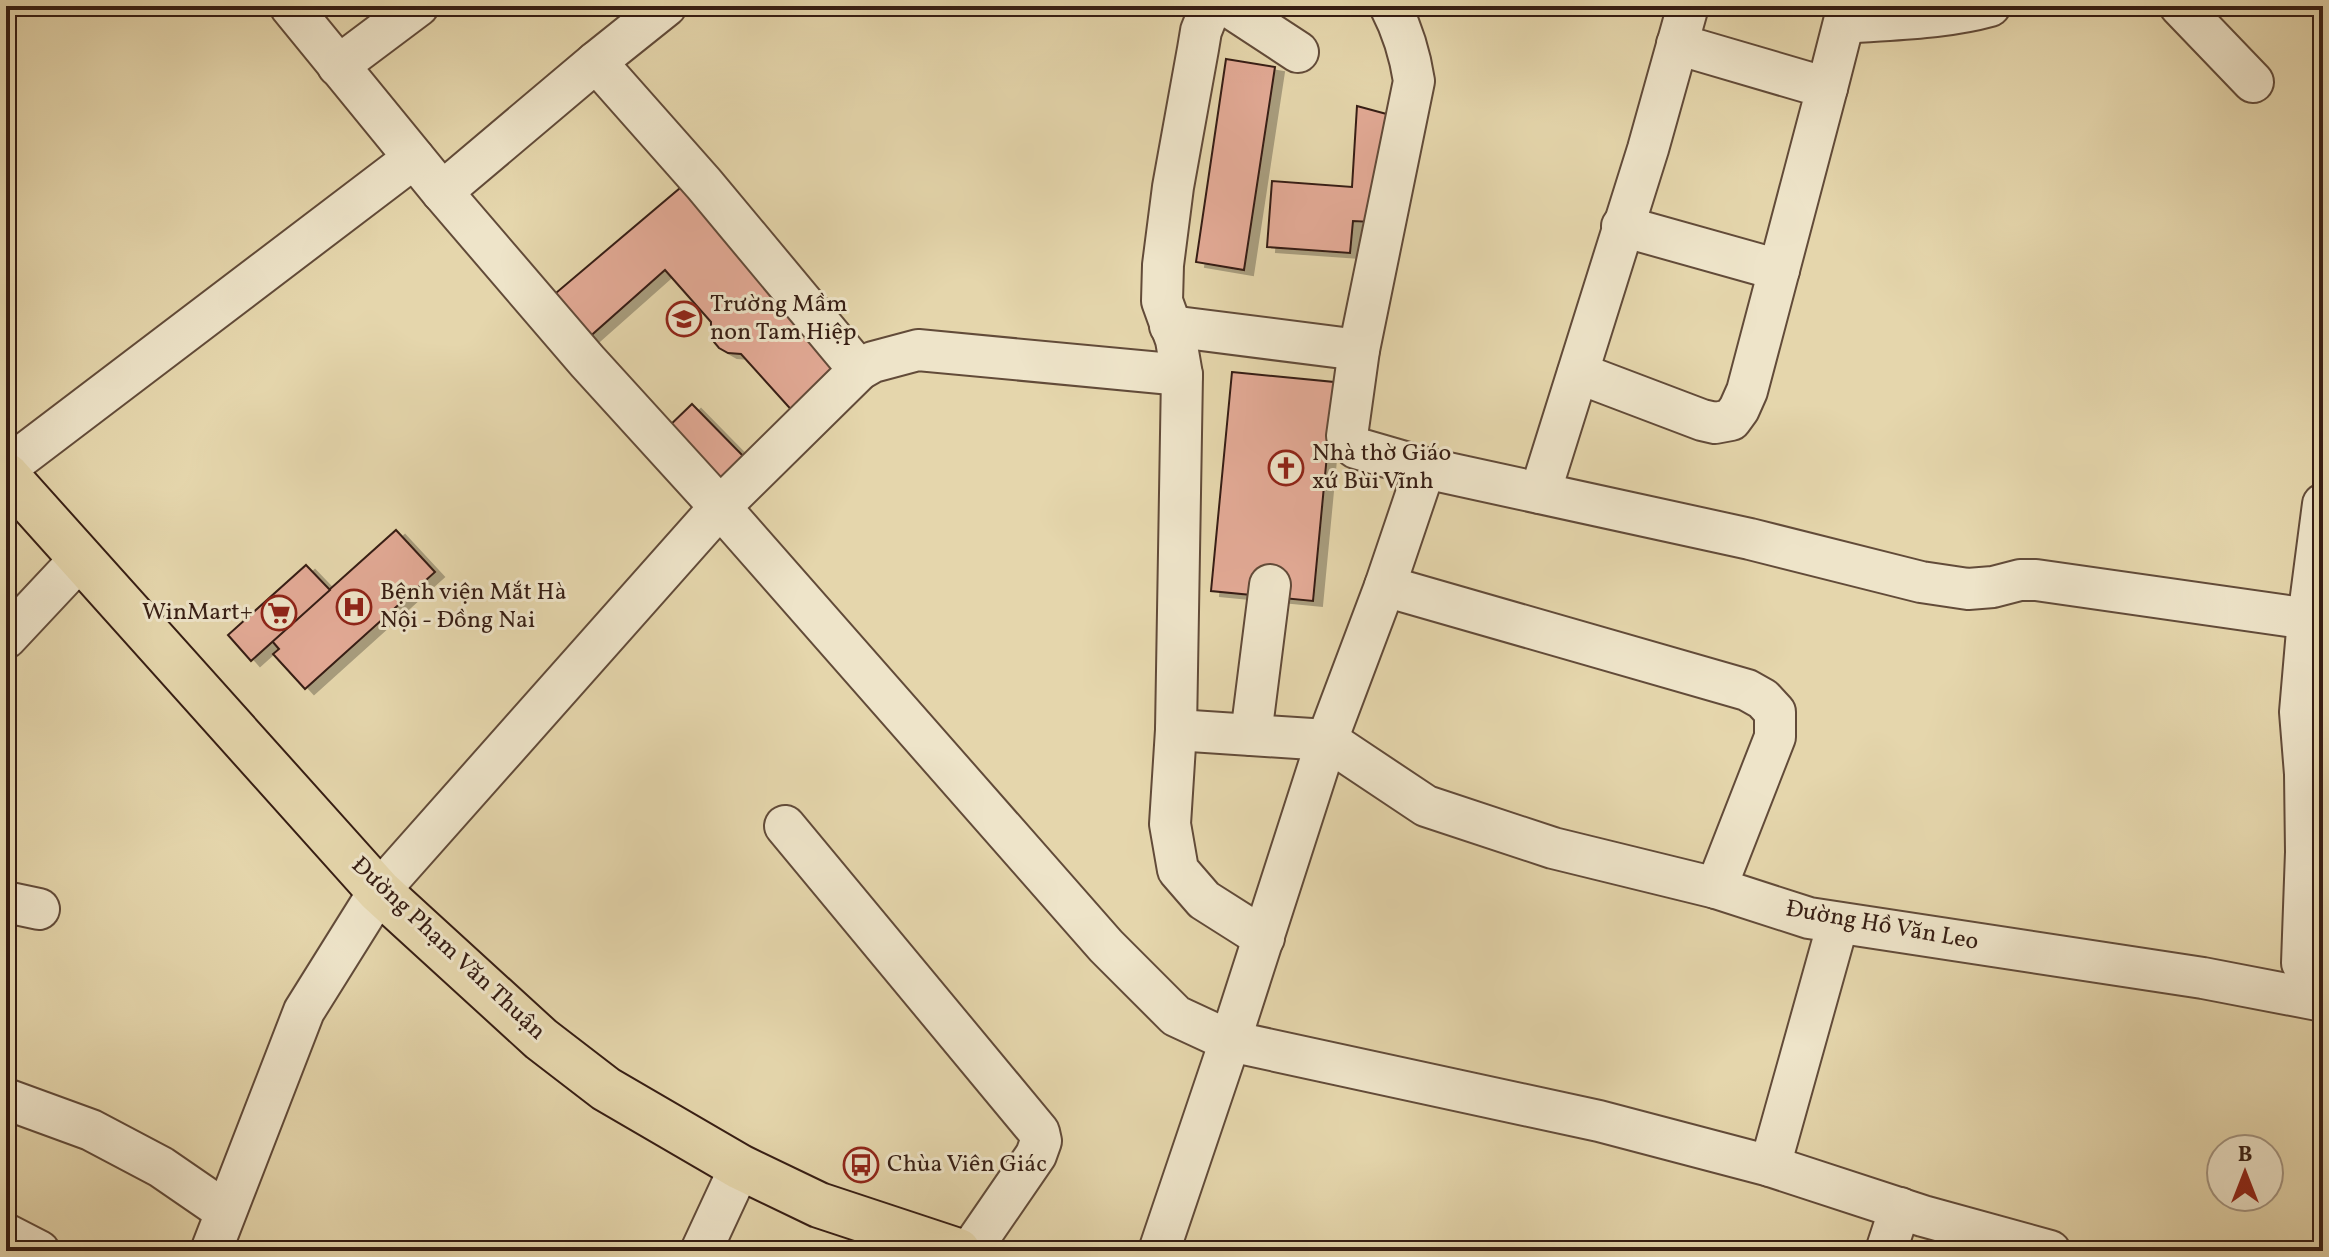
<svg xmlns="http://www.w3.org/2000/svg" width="2329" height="1257" font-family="Vollkorn,serif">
<defs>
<filter id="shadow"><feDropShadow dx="9" dy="5" stdDeviation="0" flood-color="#0004"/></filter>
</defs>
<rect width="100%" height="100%" fill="#e5d6ac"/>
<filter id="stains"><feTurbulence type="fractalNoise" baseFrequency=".0025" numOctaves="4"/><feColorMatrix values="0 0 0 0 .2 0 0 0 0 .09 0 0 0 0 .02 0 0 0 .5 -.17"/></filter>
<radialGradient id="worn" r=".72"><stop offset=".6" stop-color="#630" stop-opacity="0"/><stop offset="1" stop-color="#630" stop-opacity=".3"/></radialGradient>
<g fill="#e3aa96" stroke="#361d13" stroke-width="2" filter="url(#shadow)">
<polygon points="1226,59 1275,67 1244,270 1196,262"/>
<polygon points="1357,106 1394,116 1372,222 1353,221 1350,253 1267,247 1272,181 1352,187"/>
<polygon points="686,183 842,370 796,415 741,354 728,353 719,348 714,342 711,334 711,322 665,270 586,340 550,298"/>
<polygon points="1232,372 1334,382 1313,601 1211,591"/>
<polygon points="692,404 748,461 720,489 666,429"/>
<polygon points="396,530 435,572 305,689 273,654 279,649 272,641"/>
<polygon points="306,565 330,590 251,661 228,635"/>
</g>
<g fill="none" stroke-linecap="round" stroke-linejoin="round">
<g stroke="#624b39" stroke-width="44">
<g id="minor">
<polyline points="290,6 442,192 587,361 720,507 1106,946 1176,1016 1230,1041 1599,1121 1770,1166 1923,1216 2050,1251"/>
<polyline points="1211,6 1201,31 1198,49 1173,187 1163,265 1162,301 1176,340 1182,375 1176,730 1170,824 1178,870 1204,900 1264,938"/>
<polyline points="1228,6 1298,52"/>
<polyline points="2180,6 2253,82"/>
<path d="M 1845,23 C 1893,19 1943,19 1990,6"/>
<polyline points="596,62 666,6"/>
<polyline points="338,66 418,6"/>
<polyline points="1827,88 1848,6"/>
<polyline points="442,192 596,62 704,184 859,370"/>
<polyline points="1622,226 1779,270"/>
<polyline points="1170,326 1359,350"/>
<polyline points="1578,373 1702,420 1715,423 1731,420 1739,409 1747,391 1827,88 1677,44"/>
<polyline points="6,468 414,158"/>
<polyline points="1425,468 1750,539 1921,582 1968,589 1993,587 2020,580 2036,580 2323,621"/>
<polyline points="1540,493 1648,149 1688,6"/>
<polyline points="1385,586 1747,690 1763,699 1775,712 1775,737 1716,888"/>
<polyline points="6,638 81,558"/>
<polyline points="1176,730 1327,740"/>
<polyline points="1251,735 1270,585"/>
<polyline points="1327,740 1426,806 1553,848 1716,888 1809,918 2203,978 2323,1001"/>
<polyline points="785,826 1039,1132 1041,1141 1036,1155 970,1251"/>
<polyline points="6,902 39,909"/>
<polyline points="2302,963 2306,852 2305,774 2300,712 2308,619 2323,504"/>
<polyline points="6,1099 91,1130 161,1167 225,1211"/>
<polyline points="1770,1166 1838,923"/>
<polyline points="6,1234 39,1251"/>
<polyline points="211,1251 304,1011 379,891 720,507 859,370 873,362 918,350 1182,375"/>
<polyline points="701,1251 740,1167"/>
<path d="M 1159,1251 L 1230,1041 L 1327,740 L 1385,586 L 1425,468 L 1356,448 L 1349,442 L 1347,436 L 1359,350 L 1414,81 C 1410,55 1402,29 1390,6"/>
<polyline points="1886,1251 1900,1208"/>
</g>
</g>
<g stroke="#361d13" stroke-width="48">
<polyline id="major" points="6,475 379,891 541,1039 606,1089 740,1167 819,1205 958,1251"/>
</g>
<use href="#minor" stroke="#eee4c9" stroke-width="40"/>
<use href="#major" stroke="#e5d6ac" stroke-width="44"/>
</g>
<defs>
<g id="school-ring" transform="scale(1.8)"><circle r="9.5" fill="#eee4c9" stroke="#8f2418" stroke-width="1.5"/><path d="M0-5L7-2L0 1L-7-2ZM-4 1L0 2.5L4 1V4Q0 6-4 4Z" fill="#8f2418"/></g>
<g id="church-ring" transform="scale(1.8)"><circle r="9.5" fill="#eee4c9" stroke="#8f2418" stroke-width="1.5"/><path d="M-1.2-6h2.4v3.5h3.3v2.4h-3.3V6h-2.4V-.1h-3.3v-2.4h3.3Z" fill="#8f2418"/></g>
<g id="hospital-ring" transform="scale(1.8)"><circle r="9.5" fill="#eee4c9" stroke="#8f2418" stroke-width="1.5"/><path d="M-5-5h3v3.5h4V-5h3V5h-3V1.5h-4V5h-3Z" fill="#8f2418"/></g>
<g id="supermarket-ring" transform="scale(1.8)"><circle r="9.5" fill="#eee4c9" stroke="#8f2418" stroke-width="1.5"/><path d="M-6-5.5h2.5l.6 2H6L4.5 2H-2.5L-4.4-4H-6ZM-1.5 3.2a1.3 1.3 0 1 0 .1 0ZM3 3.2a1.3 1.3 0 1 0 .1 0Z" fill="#8f2418"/></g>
<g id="bus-ring" transform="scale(1.8)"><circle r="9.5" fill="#eee4c9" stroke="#8f2418" stroke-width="1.5"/><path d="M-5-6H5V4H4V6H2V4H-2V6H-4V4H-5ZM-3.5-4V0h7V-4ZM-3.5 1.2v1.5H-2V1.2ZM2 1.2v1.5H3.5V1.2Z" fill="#8f2418"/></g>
</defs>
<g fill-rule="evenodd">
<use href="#school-ring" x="684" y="319"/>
<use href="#church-ring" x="1286" y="468"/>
<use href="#hospital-ring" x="354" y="607"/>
<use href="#supermarket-ring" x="279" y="613"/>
<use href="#bus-ring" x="861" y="1165"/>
</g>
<g text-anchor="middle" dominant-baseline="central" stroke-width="6" stroke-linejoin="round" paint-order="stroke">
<g font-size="24" fill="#361d13" stroke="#eee4c9" text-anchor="start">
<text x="710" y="305">Trường Mầm<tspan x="710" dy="28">non Tam Hiệp</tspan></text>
<text x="1312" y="454">Nhà thờ Giáo<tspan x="1312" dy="28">xứ Bùi Vĩnh</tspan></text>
<text x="380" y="593">Bệnh viện Mắt Hà<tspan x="380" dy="28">Nội - Đồng Nai</tspan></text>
<text x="253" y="613" text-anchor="end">WinMart+</text>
<text x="887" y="1165">Chùa Viên Giác</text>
</g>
<g font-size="24" fill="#361d13" stroke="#eee4c9">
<text transform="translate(1882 926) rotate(10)">Đường Hồ Văn Leo</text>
<text transform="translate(448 949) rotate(43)">Đường Phạm Văn Thuận</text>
</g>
</g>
<rect width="2329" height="1257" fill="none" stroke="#e5d6ac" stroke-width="32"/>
<rect x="8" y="8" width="2313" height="1241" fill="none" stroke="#361d13" stroke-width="4"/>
<rect x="16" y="16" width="2297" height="1225" fill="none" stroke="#361d13" stroke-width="2"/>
<g transform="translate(2245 1173)"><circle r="38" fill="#eee4c9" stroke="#a49480" stroke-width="2"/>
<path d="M0-6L14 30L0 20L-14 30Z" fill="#8f2418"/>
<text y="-12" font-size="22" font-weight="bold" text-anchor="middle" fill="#361d13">B</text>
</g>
<rect width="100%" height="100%" filter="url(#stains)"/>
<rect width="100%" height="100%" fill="url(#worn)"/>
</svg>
